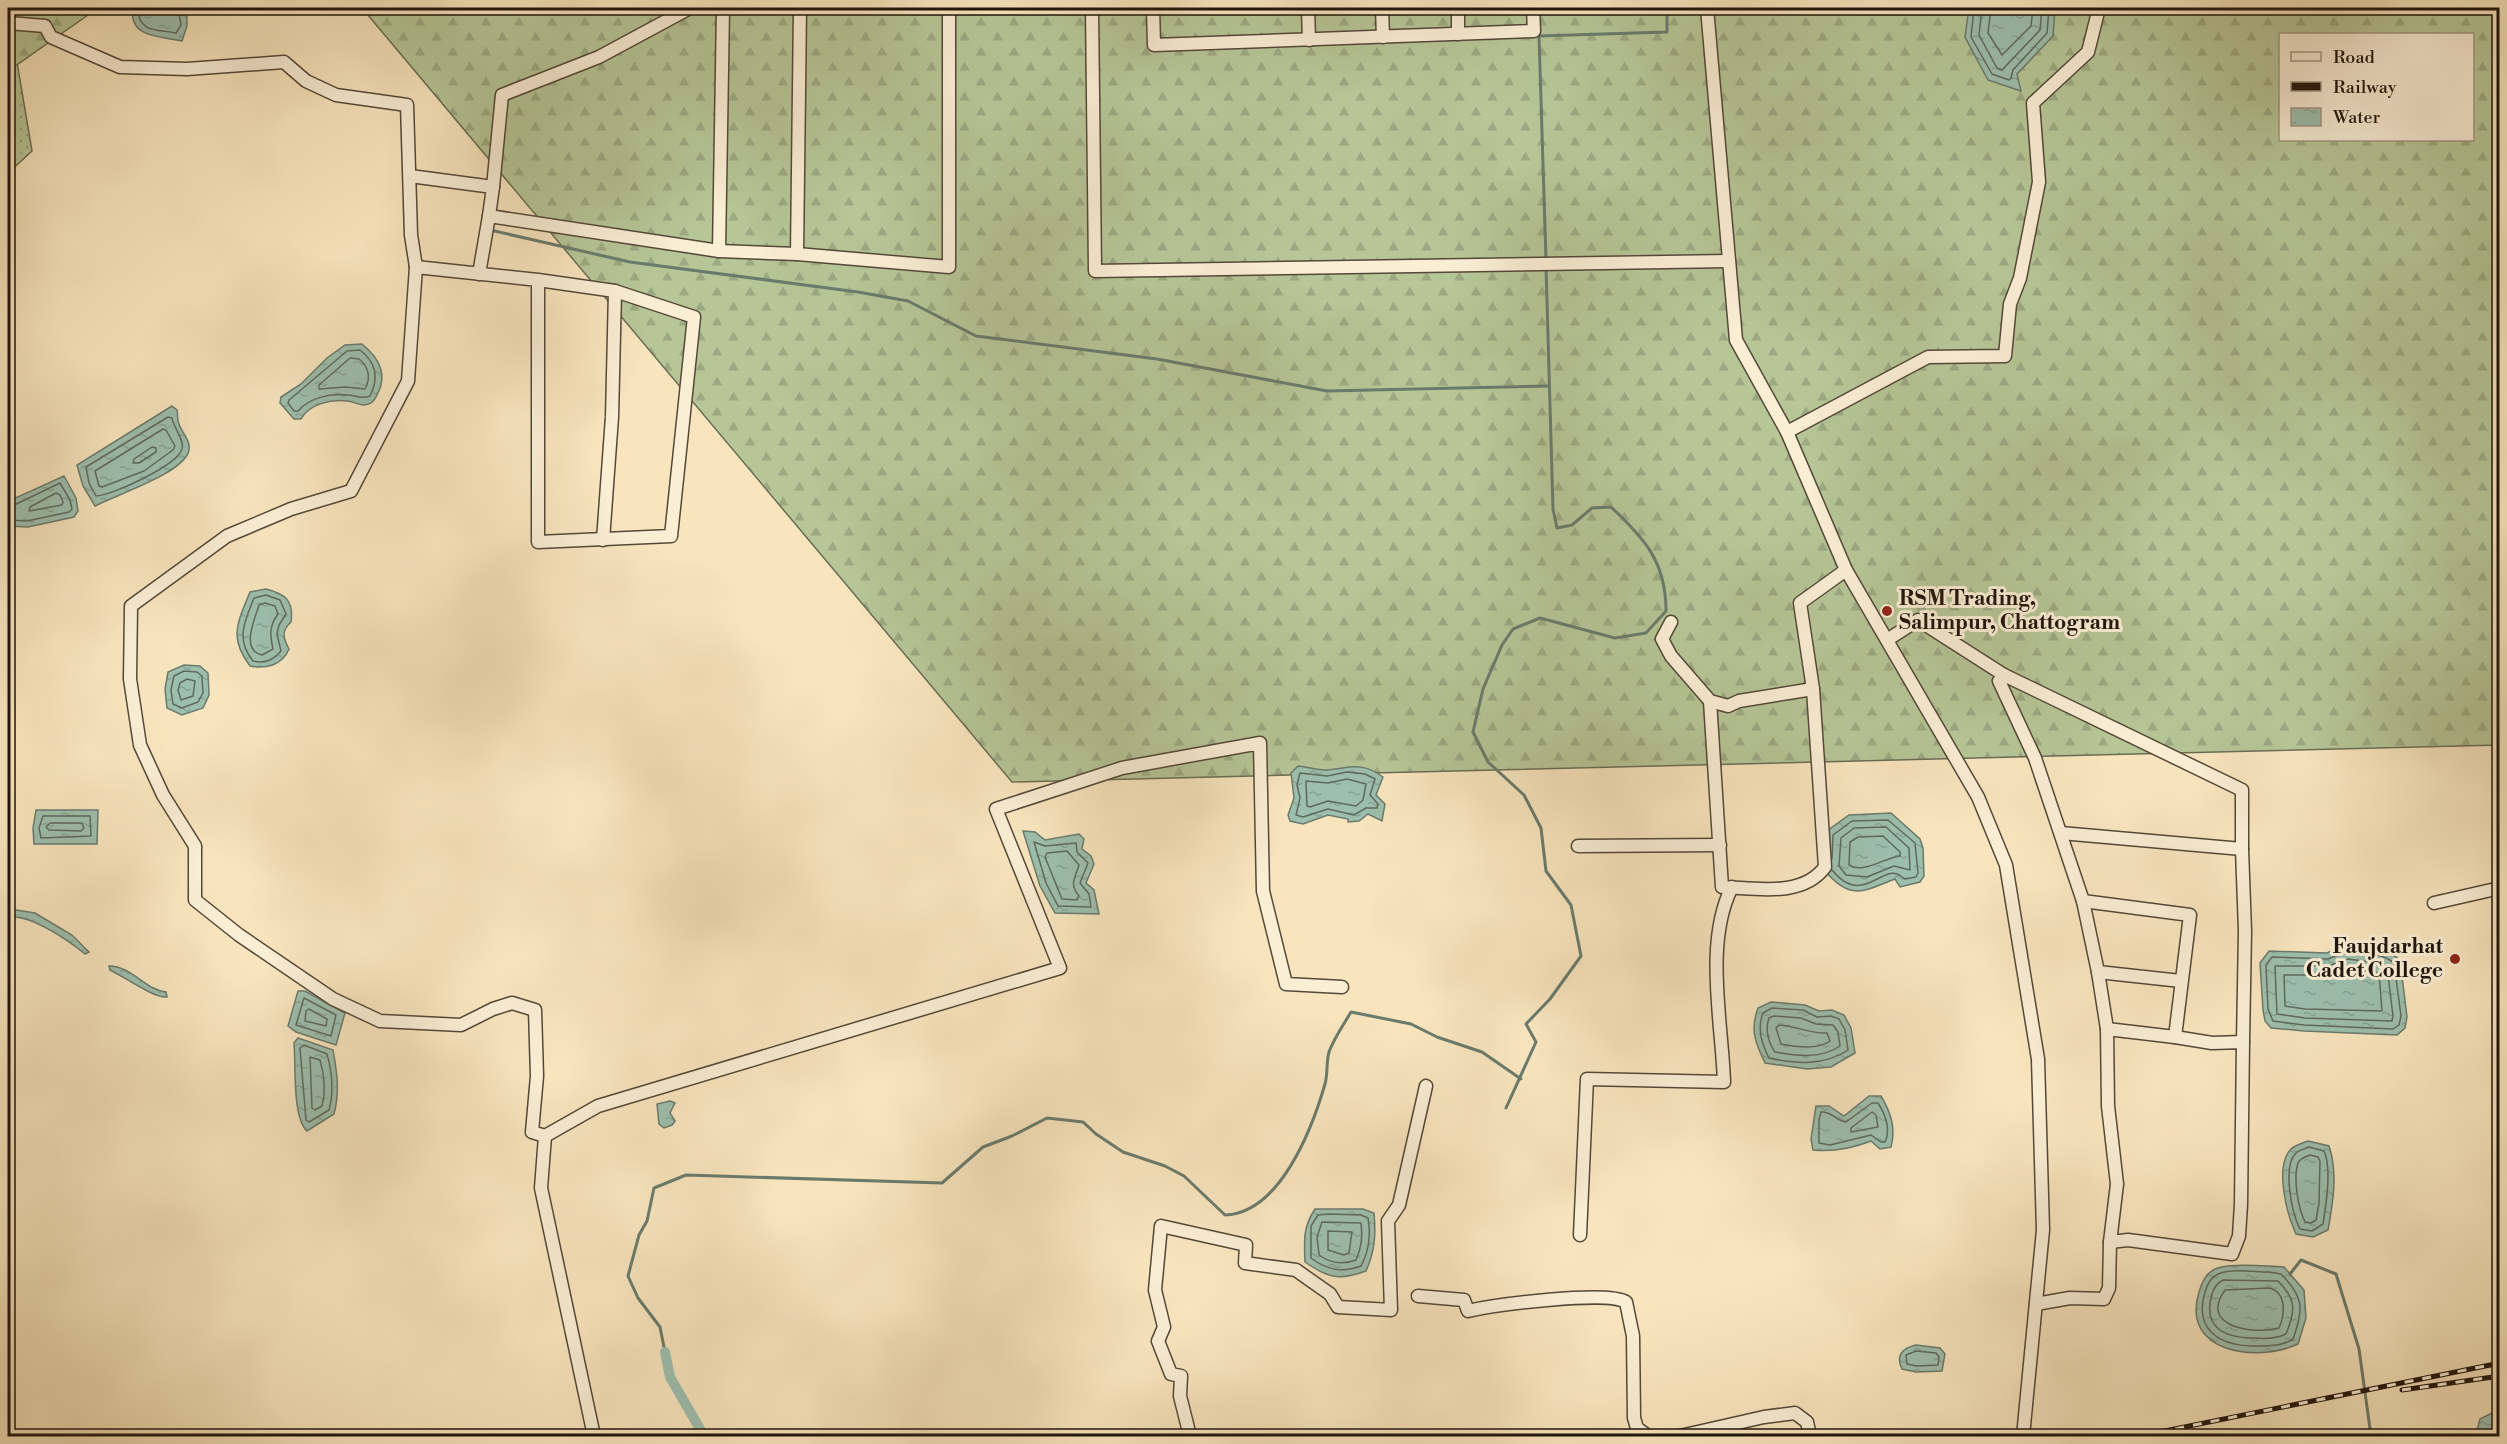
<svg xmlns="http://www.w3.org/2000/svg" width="2507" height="1444" font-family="'Libre Bodoni',serif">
<defs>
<pattern id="grass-dots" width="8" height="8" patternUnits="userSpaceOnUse" patternTransform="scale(1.5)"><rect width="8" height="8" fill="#b6c697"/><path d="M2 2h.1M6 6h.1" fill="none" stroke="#9ca981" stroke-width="1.8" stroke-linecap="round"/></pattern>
<pattern id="forest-firs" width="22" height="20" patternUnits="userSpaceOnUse" patternTransform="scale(1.5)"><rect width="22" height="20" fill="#b6c697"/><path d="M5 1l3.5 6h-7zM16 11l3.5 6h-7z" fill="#9ca981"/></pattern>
<pattern id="water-ripples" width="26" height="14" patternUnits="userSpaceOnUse" patternTransform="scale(1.5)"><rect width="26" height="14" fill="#9dbfae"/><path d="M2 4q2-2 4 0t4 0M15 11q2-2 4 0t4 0" fill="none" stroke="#87a394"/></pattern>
</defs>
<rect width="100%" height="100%" fill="#f8e5be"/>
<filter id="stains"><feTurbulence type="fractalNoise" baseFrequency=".00333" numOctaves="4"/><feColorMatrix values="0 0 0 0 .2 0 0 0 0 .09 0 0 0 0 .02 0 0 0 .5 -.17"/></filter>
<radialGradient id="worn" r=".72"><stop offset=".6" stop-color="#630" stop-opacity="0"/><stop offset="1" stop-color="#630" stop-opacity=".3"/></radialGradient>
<polygon fill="url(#grass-dots)" stroke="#6a6d52" stroke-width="1.5" points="8,9 32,151 8,173"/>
<g fill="url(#forest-firs)" stroke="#6a6d52" stroke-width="1.5" fill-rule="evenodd">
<polygon points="8,8 98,8 8,71"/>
<path d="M 362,8 L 2499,8 L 2499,745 L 1012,782 ZM 2280,34 L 2472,34 L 2472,140 L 2280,140 Z"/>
</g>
<g fill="url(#water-ripples)" stroke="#6a7b6d" stroke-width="1.5">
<path d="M 133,8 L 182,8 L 187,13 L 187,26 L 182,41 C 161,36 128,38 133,8 Z"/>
<polygon points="1969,8 2055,8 2053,36 2017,74 2021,91 1988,80 1965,37"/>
<path d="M 362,344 C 378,357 388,373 378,393 C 375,399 373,404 365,405 C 360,406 353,401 347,401 C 331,399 309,404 301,419 L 294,419 L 280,403 L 281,397 L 301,384 L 327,358 L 345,345 Z"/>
<path d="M 172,406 L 177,410 C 178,414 177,420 179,424 C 181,432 191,440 189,450 C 185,473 115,495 95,506 L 83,486 L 77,465 Z"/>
<polygon points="64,476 76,498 78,511 74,517 28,527 9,526 8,506 11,500"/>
<path d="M 266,589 C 285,594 294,600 291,622 C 281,631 283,638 289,649 C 282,666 265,669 250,666 C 228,637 238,622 250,592 Z"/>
<polygon points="184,665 200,666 208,673 209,695 203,708 182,715 167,708 165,689 168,672"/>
<path d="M 1298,766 C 1308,767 1318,770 1327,770 C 1351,768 1361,761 1383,777 L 1376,795 L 1385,804 L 1382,821 L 1368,814 L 1359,821 L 1348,822 L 1348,819 L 1328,815 L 1303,824 L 1290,821 L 1288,815 L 1294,798 L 1291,773 Z"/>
<polygon points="36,810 98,810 97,844 34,844 33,828"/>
<path d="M 1891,813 L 1920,839 L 1923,848 L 1924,876 L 1920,882 L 1900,887 L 1895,879 C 1864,891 1851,901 1826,872 L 1827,831 L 1849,815 Z"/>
<polygon points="1023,831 1035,832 1045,840 1079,834 1084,839 1082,849 1091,856 1094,864 1086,883 1094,890 1099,914 1055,913 1040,886"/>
<path d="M 10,909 L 35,913 L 72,935 L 89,952 L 85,954 C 68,940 30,914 8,917 L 8,910 Z"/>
<path d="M 2343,945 C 2363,947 2384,946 2400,960 L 2407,1017 L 2405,1028 L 2397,1035 L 2304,1031 L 2271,1028 L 2265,1021 L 2263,1010 L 2260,963 L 2269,951 L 2327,953 Z"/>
<path d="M 109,966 C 132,966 145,990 166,992 L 167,997 C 155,999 123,976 110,970 Z"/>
<polygon points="298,991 305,991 345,1013 336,1045 296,1032 288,1026"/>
<path d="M 1771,1002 L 1805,1005 L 1819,1011 L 1832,1010 L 1844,1015 L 1851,1028 L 1855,1053 L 1831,1067 L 1807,1069 L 1765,1063 C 1755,1042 1750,1030 1758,1008 Z"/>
<path d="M 298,1038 L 333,1050 C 337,1072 340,1092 334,1114 L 307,1131 C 292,1117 296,1064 294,1043 Z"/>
<path d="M 1869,1096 L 1881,1096 C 1891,1113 1896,1128 1891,1147 L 1880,1149 L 1871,1141 C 1853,1148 1833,1152 1813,1150 L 1811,1139 L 1816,1106 L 1829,1106 L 1844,1116 Z"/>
<polygon points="670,1101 675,1103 670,1113 675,1121 672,1125 664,1128 659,1124 657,1104"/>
<path d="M 2308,1141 L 2329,1146 C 2338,1172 2333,1203 2328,1230 L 2313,1237 L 2296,1234 C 2287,1215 2274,1166 2291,1149 C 2295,1145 2303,1143 2308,1141 Z"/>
<path d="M 1315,1209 L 1363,1209 L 1374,1213 C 1376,1234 1375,1251 1366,1271 C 1339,1281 1328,1278 1305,1262 C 1304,1240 1303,1227 1315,1209 Z"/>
<path d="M 2269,1266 L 2284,1267 L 2304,1290 L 2306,1318 L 2298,1344 C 2257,1363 2180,1353 2199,1292 C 2202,1281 2207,1271 2218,1268 C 2233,1263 2254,1266 2269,1266 Z"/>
<path d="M 1916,1345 L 1940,1348 L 1945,1354 L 1942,1371 L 1916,1372 L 1902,1369 C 1895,1355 1903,1348 1916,1345 Z"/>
<polygon points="2492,1413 2499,1415 2499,1436 2478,1436 2477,1430 2480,1419"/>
</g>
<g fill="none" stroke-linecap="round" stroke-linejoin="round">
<g stroke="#5e6a5d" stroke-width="1.5">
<path d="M 137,8 C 140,33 155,29 176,33 L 181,25 L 178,8"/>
<polyline points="1974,8 1971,37 1992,74 2009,80 2011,78 2013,70 2047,33 2049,8"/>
<polyline points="1982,8 1979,35 1997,68 2002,70 2040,30 2042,8"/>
<polyline points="1991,8 1988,33 2002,55 2031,26 2033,8"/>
<path d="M 347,351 L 360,350 C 377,363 379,378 370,396 C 362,400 355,395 347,395 C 330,393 309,398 298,411 L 294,411 L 288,403 L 289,400 Z"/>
<path d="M 350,358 L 359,359 C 369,367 371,378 365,389 L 346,387 L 319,389 L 319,385 Z"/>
<path d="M 168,417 L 172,418 C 173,427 185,440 182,449 C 178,465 111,496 96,496 L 89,483 L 86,467 Z"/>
<polygon points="163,429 166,430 175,446 173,450 144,471 102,487 99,486 95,471"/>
<polygon points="152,447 156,448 156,452 139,463 133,463 134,459"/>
<polygon points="56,493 60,495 63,502 62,505 29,511 30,507"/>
<polyline points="8,508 60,483 70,500 72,509 69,512 27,521 8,520"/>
<path d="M 266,595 L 280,600 L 286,614 L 279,625 L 277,634 L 281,651 C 273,660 265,664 253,661 C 235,639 245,621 254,598 Z"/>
<path d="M 265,603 L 275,606 L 278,614 C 269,626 270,635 273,649 L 262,655 C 240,650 255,619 259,605 Z"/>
<polygon points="184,671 197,672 202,676 203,693 198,702 182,708 173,704 171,690 174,676"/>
<polygon points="187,679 195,681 193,696 181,700 178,690 180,683"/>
<polygon points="1347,772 1365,774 1375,779 1370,795 1378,804 1377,808 1366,808 1354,815 1328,809 1303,817 1296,815 1300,798 1297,785 1300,773 1327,776"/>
<polygon points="1347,779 1366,784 1363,800 1356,806 1328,801 1310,807 1307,806 1306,781 1328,783"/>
<polygon points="43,816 90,816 91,836 41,838 39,828"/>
<polygon points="50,823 82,823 84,828 81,831 49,830 46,827"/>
<polygon points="1886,827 1909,848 1910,870 1894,866 1867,877 1846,875 1839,866 1841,838 1854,828"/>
<path d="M 1883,836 L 1900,852 L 1900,856 C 1884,858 1863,874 1849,865 L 1850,842 L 1858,837 Z"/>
<polygon points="1034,842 1045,846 1076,843 1077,852 1088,863 1080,883 1089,894 1091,907 1058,906 1046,883"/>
<path d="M 1067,851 L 1079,865 C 1075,878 1069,884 1079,896 L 1077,900 L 1062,899 L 1045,857 L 1047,853 Z"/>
<path d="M 1832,870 C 1861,906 1881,867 1897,874 C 1900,875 1902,877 1905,879 L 1916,877 L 1918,873 L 1915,843 L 1888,820 L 1852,821 L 1833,835 L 1832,859"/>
<path d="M 2346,952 C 2362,953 2382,952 2394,963 L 2401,1016 L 2399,1025 L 2393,1029 L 2304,1025 L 2273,1021 L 2268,1009 L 2266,965 L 2272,957 L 2328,959 Z"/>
<polygon points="2348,959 2377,963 2387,967 2393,1016 2392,1021 2305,1018 2277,1014 2275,966 2329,966"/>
<polygon points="2350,968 2379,973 2382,1011 2305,1009 2285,1006 2284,975 2330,975"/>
<polygon points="304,998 336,1015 331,1036 296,1025"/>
<path d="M 1772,1008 L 1803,1010 L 1817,1017 L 1831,1016 L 1839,1019 L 1845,1030 L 1848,1050 C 1824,1066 1797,1064 1769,1058 C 1761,1043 1757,1028 1763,1013 Z"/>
<polygon points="309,1009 327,1019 326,1026 305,1021 306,1011"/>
<path d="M 1774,1016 L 1801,1018 L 1816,1024 L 1833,1025 L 1838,1032 L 1840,1046 C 1822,1059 1796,1056 1775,1052 C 1768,1042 1765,1029 1769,1018 Z"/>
<path d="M 1779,1025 C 1796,1026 1811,1034 1827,1033 L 1830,1041 C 1818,1050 1796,1047 1781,1044 L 1776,1028 Z"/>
<path d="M 304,1045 L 327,1054 C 332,1072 334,1092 329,1110 L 309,1122 L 306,1120 L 300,1048 Z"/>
<path d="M 310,1057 L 320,1060 C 324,1074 326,1091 322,1106 L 315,1110 L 312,1108 Z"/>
<path d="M 1872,1103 L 1878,1103 C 1885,1114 1891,1129 1885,1142 L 1881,1142 L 1871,1135 L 1830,1145 L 1819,1143 L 1819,1120 L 1821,1112 C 1832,1111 1836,1121 1846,1122 Z"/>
<polygon points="1872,1112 1876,1115 1878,1127 1851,1132 1851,1128"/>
<path d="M 2309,1147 L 2324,1151 C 2332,1168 2326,1205 2323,1224 L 2312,1231 L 2300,1229 C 2292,1214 2282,1166 2296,1153 C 2299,1150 2305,1149 2309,1147 Z"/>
<path d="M 2310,1155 L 2318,1157 L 2320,1161 L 2319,1203 L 2316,1220 L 2311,1223 L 2305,1222 C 2298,1208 2293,1178 2298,1163 C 2300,1158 2305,1157 2310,1155 Z"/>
<path d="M 1329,1214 L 1361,1215 L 1368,1218 C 1371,1235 1369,1251 1361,1266 C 1342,1273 1327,1270 1311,1258 L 1311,1226 L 1318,1215 Z"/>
<path d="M 1322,1222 L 1361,1223 C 1363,1236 1361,1249 1356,1260 C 1343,1265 1330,1263 1319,1255 L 1317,1237 Z"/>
<polygon points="1328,1231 1352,1232 1349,1253 1344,1255 1328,1250"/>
<path d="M 2269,1272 L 2281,1274 C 2304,1297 2304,1309 2293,1339 C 2280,1347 2267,1346 2252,1346 C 2218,1345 2194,1329 2205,1292 C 2207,1285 2211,1277 2218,1274 C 2232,1268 2254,1272 2269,1272 Z"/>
<path d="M 2223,1280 L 2278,1281 C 2296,1299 2296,1310 2286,1334 C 2276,1339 2266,1339 2254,1338 C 2225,1338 2202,1328 2212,1294 C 2214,1288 2217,1283 2223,1280 Z"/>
<path d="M 2269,1288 C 2287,1292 2285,1315 2279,1328 C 2254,1335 2198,1327 2225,1290 Z"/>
<polygon points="1916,1351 1936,1353 1939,1357 1938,1365 1917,1366 1907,1364 1906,1355"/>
</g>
<g stroke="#6a7b6d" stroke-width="3">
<polyline points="490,230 630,262 858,292 908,301 976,336 1157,359 1327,391 1549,386"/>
<polyline points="1546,260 1539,36 1667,32 1667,8"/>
<path d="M 1506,1108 L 1536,1042 L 1526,1024 L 1550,999 L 1581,956 L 1571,905 L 1546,871 L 1541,828 L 1524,795 L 1488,762 L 1473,732 L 1483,689 L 1502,645 L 1513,629 L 1540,618 L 1615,638 L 1646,633 L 1666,611 C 1666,562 1645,539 1611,507 L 1592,508 L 1572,525 L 1557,528 L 1553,509 L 1546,267"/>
<polyline points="2290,1274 2301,1260 2336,1274 2359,1349 2371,1436"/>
<path d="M 665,1352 L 660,1327 L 638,1298 L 628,1276 L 639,1235 L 647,1221 L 654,1188 L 686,1175 L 942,1183 L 983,1147 L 1012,1136 L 1047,1118 L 1083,1122 L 1096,1134 L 1123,1152 L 1165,1166 L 1184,1176 L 1225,1215 C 1280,1213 1312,1129 1325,1084 C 1328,1074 1326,1062 1329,1052 C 1334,1038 1344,1024 1351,1012 L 1411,1024 L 1437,1037 L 1482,1052 L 1521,1079"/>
</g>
<polyline stroke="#9dbfae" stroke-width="10" points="665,1352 670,1377 704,1436"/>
<g stroke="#544838" stroke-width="15">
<g id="minor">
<polyline points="1092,8 1095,271 1729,261"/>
<polyline points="1153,8 1154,45 1534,31 1533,8"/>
<polyline points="1308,8 1309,40"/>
<polyline points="1382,8 1383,37"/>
<polyline points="1707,8 1736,340 1787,432 1846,570 1978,797 2006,865 2038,1059 2043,1230 2023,1436"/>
<polyline points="8,23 45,26 51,37 120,67 187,69 284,62 306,81 336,95 407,105 411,235 416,267"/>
<polyline points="1458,34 1458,8"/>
<polyline points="410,176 493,187 489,216 719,251 797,254 949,267 949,8"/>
<polyline points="493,187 502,95 599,57 690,8"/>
<polyline points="719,251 723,8"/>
<polyline points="797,254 800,8"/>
<polyline points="479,274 489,216"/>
<polyline points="538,280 615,291 694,317 671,536 538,542 538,280 416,267 408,381 351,491 291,509 227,536 131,606 130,679 140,745 163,795 195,846 195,900 239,935 333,999 380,1021 461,1025 493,1009 512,1003 535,1010 537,1076 532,1132 545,1136 541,1188 594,1436"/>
<polyline points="1787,432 1928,357 2005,356 2010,304 2020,278 2039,182 2033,103 2088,52 2099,8"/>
<polyline points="603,540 612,417 615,291"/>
<polyline points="1671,622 1662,639 1671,656 1710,701 1728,706 1739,701 1813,689"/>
<polyline points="1887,640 1918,620 2004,675 1999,681 2035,758 2083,901 2098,972 2107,1029 2108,1106 2117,1184 2110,1242 2109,1288 2104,1299 2070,1298 2036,1304"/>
<polyline points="2004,675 2242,790 2242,849 2061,833"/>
<path d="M 1710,701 L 1722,887 C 1756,888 1802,898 1825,867 L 1813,689 L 1800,603 L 1846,570"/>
<polyline points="1578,846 1720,845"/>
<polyline points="2242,849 2245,931 2243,1042"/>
<polyline points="2083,901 2190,915 2175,1037 2107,1029"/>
<polyline points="2434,903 2500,888"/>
<polyline points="2098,972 2181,981"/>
<polyline points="545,1136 598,1106 1060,968 996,809 1122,768 1260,743 1263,891 1286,984 1342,987"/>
<path d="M 1580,1235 L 1587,1079 L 1724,1082 C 1722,1022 1704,942 1732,887"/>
<polyline points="2110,1242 2128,1240 2232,1254 2239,1236 2241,1204 2243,1042 2212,1043 2175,1037"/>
<path d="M 1418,1296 L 1464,1300 L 1468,1311 C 1494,1305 1607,1290 1626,1302 L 1633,1336 L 1634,1418 L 1637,1428 L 1648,1436"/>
<polyline points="1190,1436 1180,1396 1181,1376 1171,1374 1158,1341 1164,1327 1155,1290 1161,1226 1246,1245 1245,1263 1296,1270 1330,1294 1338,1307 1391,1310 1388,1221 1399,1205 1426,1086"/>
<polyline points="1680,1436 1764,1417 1795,1413 1807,1422 1810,1436"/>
</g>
</g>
<use href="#minor" stroke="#faeed5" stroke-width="12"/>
<g stroke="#1e140c" stroke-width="5">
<g id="rail">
<polyline points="2402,1390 2500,1376"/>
<polyline points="2140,1436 2500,1363"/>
</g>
</g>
<use href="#rail" stroke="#faeed5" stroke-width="3" stroke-dasharray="9" stroke-linecap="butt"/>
</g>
<g fill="#8f2418" stroke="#faeed5" stroke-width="2">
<circle cx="1887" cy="611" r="6"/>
<circle cx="2455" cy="959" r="6"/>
</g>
<g text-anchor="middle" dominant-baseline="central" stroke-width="6" stroke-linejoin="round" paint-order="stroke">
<g font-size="21" font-weight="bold" fill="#1e140c" stroke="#faeed5" text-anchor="start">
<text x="1899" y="599">RSM Trading,<tspan x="1899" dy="24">Salimpur, Chattogram</tspan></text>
<text x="2443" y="947" text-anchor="end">Faujdarhat<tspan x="2443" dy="24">Cadet College</tspan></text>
</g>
</g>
<rect width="2507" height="1444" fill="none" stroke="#f8e5be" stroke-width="30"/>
<rect x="9" y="9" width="2489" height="1426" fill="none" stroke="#1e140c" stroke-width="3"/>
<rect x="15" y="15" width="2477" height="1414" fill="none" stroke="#1e140c" stroke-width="1.5"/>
<rect x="2279" y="33" width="195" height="108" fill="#faeed5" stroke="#a29785" stroke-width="1.5"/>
<rect x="2291" y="52" width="30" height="9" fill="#faeed5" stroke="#a29785" stroke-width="1.5"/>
<text x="2333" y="63" font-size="18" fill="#1e140c">Road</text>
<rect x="2291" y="82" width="30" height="9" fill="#1e140c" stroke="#a29785" stroke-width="1.5"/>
<text x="2333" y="93" font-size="18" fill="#1e140c">Railway</text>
<rect x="2291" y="108" width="30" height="18" fill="url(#water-ripples)" stroke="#a29785" stroke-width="1.5"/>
<text x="2333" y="123" font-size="18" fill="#1e140c">Water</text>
<rect width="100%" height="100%" filter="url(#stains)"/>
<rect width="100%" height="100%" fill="url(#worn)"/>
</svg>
